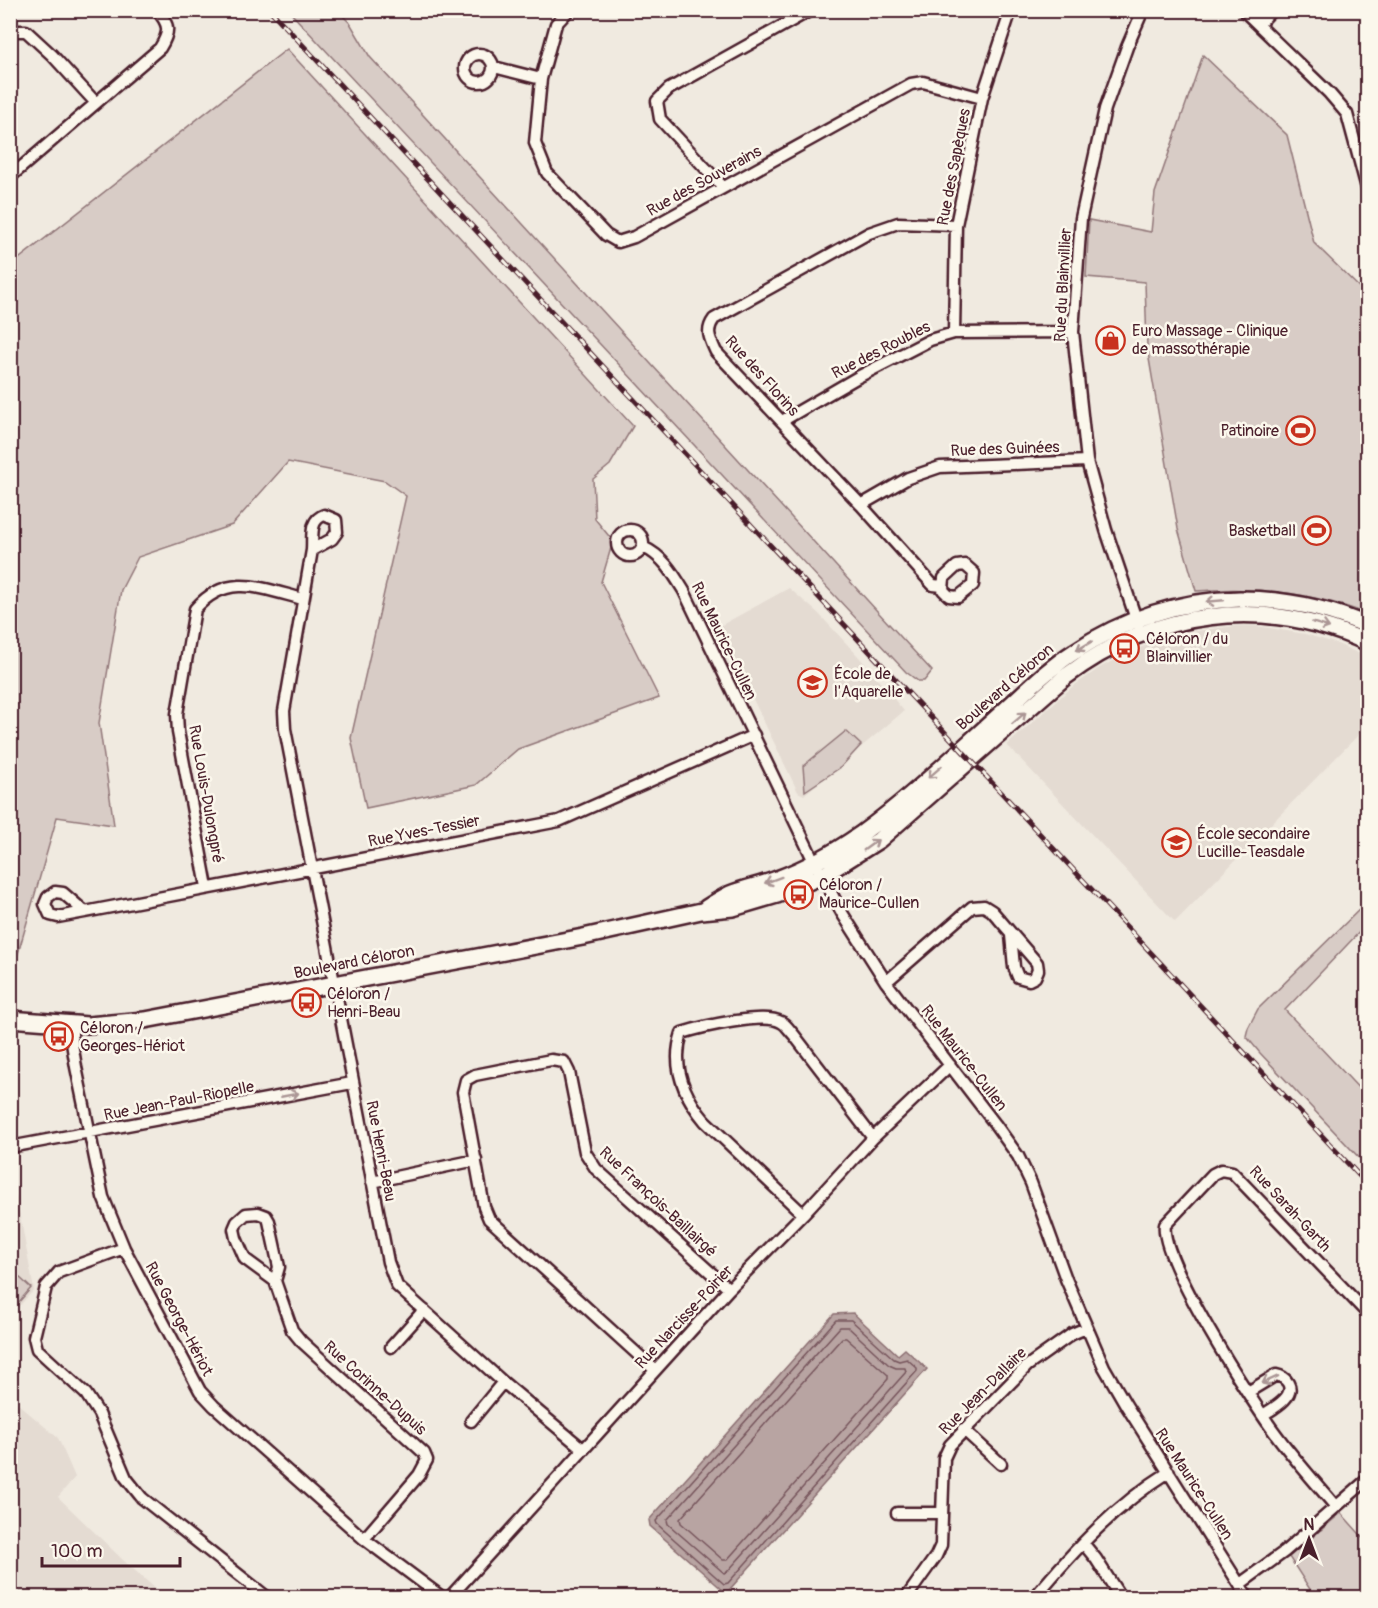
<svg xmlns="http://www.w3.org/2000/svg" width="1378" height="1608" font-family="Pangolin,sans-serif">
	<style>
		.built { fill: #e4dbd2 }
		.green { fill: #d8ccc6; stroke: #917678; stroke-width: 1.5 }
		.water { fill: #b8a4a2; stroke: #8c6f72; stroke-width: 1.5 }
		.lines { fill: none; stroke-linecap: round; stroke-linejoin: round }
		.shore { stroke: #76545b; stroke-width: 1.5 }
		.street-casing { stroke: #4a1f2b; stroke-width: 15 }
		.secondary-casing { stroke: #4a1f2b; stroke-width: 20 }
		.street { stroke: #fbf7ec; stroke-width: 10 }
		.secondary { stroke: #fbf7ec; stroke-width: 15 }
		.rail-casing { stroke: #4a1f2b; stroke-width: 5 }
		.rail { stroke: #fbf7ec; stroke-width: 3; stroke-dasharray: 9; stroke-linecap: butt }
		.oneway { stroke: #ab9695 }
		.labels { text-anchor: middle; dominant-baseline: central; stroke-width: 5; stroke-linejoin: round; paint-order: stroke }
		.street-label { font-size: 16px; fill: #4a1f2b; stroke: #fbf7ec }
		.poi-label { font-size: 16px; fill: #4a1f2b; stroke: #fbf7ec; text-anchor: start }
	</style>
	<rect width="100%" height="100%" fill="#f0eae0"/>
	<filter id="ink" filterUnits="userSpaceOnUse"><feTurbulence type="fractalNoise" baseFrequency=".0167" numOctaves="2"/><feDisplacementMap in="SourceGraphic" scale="12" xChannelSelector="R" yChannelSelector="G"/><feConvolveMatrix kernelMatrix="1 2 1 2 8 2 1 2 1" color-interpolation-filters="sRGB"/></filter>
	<g filter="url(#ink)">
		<path class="built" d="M789 588 818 613 859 657 904 711 804 795 798 792 718 627Z
			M1235 626H1257L1305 634 1335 643 1367 657V726L1175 922 1007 745 1072 687 1101 667 1136 649 1175 636 1196 631Z
			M10 1162 34 1290 11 1315H10Z
			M10 1397 58 1438 75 1477 58 1497 123 1560 165 1597H11Z"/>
		<path class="green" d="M289 11H338L350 23 370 57 932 671 924 681H918L906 672Z
			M287 49 633 426 610 465 593 479 595 519 613 541 601 582 659 698 518 749 476 785 366 808 351 738 406 496 385 481 288 462 232 525 138 557 121 590 99 723 114 825 57 817 11 978V265Z
			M1203 55 1287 135 1314 243 1367 295V614C1312 592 1255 586 1196 591L1178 529 1147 347 1145 282 1086 277 1089 220 1151 232 1155 193Z
			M846 731 861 745 841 767 805 791 803 766Z
			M1367 902V924L1285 1010 1367 1097V1166L1260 1053 1246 1036 1248 1028 1258 1009Z
			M18 1276 31 1288 11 1311V1283Z
			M1341 1513 1367 1542V1597H1315L1289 1557Z"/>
		<path class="water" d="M853 1313 898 1355 905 1349 927 1369 729 1590 724 1591 650 1526 649 1520 834 1314Z"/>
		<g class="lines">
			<path class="shore" d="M836 1320H851L894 1359 899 1361 907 1359 917 1368V1371L728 1583 724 1584 657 1524 656 1521Z
				M840 1327H848L889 1365 896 1368H905L906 1372 727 1572 724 1573 668 1524 667 1520Z
				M842 1338H846L888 1375V1379L727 1560H723L681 1523 680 1519Z"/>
			<defs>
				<path id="street" d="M569 10 556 24 541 79 535 143 547 173 606 235 618 242 634 237 911 84 923 82 982 98
					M1243 10 1329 93 1347 114 1368 192
					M1259 24 1272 10
					M10 35 14 31H26L52 55 96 103
					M465 68a14 14 0 1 1 28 0a14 14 0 1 1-28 0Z
					M494 67 541 79
					M10 177 160 48C170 32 170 25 157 10
					M723 187 660 119 657 101 669 89 811 10
					M954 333 956 225 982 98 1011 10
					M782 421 858 377 930 340 954 333 1073 332
					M861 505 908 478 940 467 1087 461
					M324 515 336 520 337 532 332 539 312 550C313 537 309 520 324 515Z
					M617 543a13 13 0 1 1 26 0a13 13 0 1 1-26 0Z
					M643 547C663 556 673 573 684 591L811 855 842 913 886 982 995 1124 1018 1156 1031 1183 1066 1279 1104 1367 1126 1405 1248 1598
					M312 550 284 711 285 729 388 1262 397 1286 503 1382 583 1449
					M965 565 974 573 973 585 958 597 949 596 943 590 944 578 957 566Z
					M942 586 933 585 861 505 716 352C710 339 705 331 714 319L869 233 898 223 956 225
					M1138 625 1106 530 1087 461 1073 332 1081 218 1105 109 1127 47 1143 10
					M207 887 178 732 177 714 195 609C227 572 261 588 303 599
					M55 892 63 893 85 912 58 917 50 915 45 904 48 897Z
					M85 912 559 821 754 735
					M886 982 972 907 984 906 992 911 1037 963 1038 970 1035 977 1029 980 1018 977 1014 967 1011 935
					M72 1024V1043L76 1067 103 1197 124 1248 200 1391 214 1406 364 1539 443 1598
					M10 1147 352 1083
					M372 1182 476 1160
					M803 1214 705 1121C684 1096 671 1066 682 1033 701 1027 764 1012 781 1022 786 1024 790 1031 794 1035L873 1138
					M124 1248 59 1272 46 1287 34 1337 37 1349 86 1394 99 1414 126 1478 142 1498 268 1598
					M275 1281 279 1267 269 1221 266 1216 258 1213 246 1214 237 1222 234 1229 236 1238 245 1259 275 1281 292 1330 301 1341 424 1453 427 1460 419 1475 364 1539
					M391 1347 424 1310
					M655 1370 489 1219 484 1207 463 1092 466 1080 475 1075 551 1060 564 1062 569 1072 585 1152 596 1169 729 1289
					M1248 1392 1276 1375C1282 1376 1285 1378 1288 1383 1296 1397 1272 1409 1263 1415
					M471 1421 503 1382
					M963 1429 1001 1464
					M1336 1507C1316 1483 1294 1459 1275 1433 1252 1402 1159 1258 1165 1225L1213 1174 1221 1170 1232 1172 1368 1314
					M897 1513H942
					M1083 1543 1096 1559 1121 1598
					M1240 1584 1284 1552 1368 1479
					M449 1598 729 1289 803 1214 873 1138 950 1065
					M906 1598 936 1556 941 1545 944 1458 950 1445 1027 1366 1072 1334 1086 1328
					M1034 1598C1074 1550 1116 1505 1169 1472"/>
				<path id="secondary" d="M706 908C714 903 722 898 730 894 745 888 762 885 777 879 807 868 835 852 861 834 912 797 958 752 1005 710 1027 690 1049 668 1074 652 1123 619 1181 600 1240 599 1284 599 1328 608 1368 626
					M10 1019 88 1025 145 1020 583 937 701 911 733 908 777 895 822 876 879 840 1065 677C1155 609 1265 595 1368 643"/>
			</defs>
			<use href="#street" class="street-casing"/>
			<use href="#secondary" class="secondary-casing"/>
			<use href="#street" class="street"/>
			<use href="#secondary" class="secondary"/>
			<defs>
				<path id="rail" d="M270 10 1368 1185"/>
			</defs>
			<use href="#rail" class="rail-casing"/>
			<use href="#rail" class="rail"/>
		</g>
		<defs><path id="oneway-shaft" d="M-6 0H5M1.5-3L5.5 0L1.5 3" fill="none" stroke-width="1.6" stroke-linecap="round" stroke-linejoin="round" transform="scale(1.5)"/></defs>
		<g class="oneway">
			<use href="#oneway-shaft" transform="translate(1215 601) rotate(175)"/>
			<use href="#oneway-shaft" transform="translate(1321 625) rotate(17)"/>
			<use href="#oneway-shaft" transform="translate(1084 646) rotate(149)"/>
			<use href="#oneway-shaft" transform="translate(1019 718) rotate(-41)"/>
			<use href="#oneway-shaft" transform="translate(935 772) rotate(139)"/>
			<use href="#oneway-shaft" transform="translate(871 845) rotate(-36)"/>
			<use href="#oneway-shaft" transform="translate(773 880) rotate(160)"/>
			<use href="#oneway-shaft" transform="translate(290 1095) rotate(-11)"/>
			<use href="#oneway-shaft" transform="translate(1270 1380) rotate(155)"/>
		</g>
	</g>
	<defs>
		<symbol id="shop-ring" viewBox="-11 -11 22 22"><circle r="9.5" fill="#fbf7ec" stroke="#c8321e" stroke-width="1.5"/><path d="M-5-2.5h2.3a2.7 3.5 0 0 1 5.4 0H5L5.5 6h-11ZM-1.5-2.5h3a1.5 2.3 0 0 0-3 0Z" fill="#c8321e"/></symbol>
		<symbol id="stadium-ring" viewBox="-11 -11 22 22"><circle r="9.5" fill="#fbf7ec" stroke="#c8321e" stroke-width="1.5"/><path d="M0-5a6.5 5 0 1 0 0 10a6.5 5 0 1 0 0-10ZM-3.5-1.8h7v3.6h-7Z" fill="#c8321e"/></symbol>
		<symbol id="bus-ring" viewBox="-11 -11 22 22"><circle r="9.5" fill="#fbf7ec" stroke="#c8321e" stroke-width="1.5"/><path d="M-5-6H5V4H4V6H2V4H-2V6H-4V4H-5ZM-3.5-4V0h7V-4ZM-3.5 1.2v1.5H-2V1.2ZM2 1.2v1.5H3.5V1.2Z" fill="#c8321e"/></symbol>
		<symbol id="school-ring" viewBox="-11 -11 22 22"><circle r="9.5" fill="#fbf7ec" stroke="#c8321e" stroke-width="1.5"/><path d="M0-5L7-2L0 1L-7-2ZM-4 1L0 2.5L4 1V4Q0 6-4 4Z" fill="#c8321e"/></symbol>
	</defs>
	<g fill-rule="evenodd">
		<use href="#shop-ring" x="1094" y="324" width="33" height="33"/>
		<use href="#stadium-ring" x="1284" y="414" width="33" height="33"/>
		<use href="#stadium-ring" x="1300" y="514" width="33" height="33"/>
		<use href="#bus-ring" x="1108" y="632" width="33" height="33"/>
		<use href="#school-ring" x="796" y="666" width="33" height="33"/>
		<use href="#school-ring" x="1160" y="826" width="33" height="33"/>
		<use href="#bus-ring" x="782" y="878" width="33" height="33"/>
		<use href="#bus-ring" x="290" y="986" width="33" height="33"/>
		<use href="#bus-ring" x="42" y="1020" width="33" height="33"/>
	</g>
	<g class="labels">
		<g class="street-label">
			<text transform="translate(954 167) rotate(-79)">Rue des Sapèques</text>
			<text transform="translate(704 181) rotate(-29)">Rue des Souverains</text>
			<text transform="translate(1063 285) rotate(-87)">Rue du Blainvillier</text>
			<text transform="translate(881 350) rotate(-27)">Rue des Roubles</text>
			<text transform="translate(762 376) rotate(48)">Rue des Florins</text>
			<text transform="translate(1005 449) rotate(-2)">Rue des Guinées</text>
			<text transform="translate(724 641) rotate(64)">Rue Maurice-Cullen</text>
			<text transform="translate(1005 687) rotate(-41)">Boulevard Céloron</text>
			<text transform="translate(206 794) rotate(80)">Rue Louis-Dulongpré</text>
			<text transform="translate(424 831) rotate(-11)">Rue Yves-Tessier</text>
			<text transform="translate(354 962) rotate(-11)">Boulevard Céloron</text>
			<text transform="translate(964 1058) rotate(52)">Rue Maurice-Cullen</text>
			<text transform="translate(179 1101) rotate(-11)">Rue Jean-Paul-Riopelle</text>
			<text transform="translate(381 1151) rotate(79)">Rue Henri-Beau</text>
			<text transform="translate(658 1202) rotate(43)">Rue François-Baillairgé</text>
			<text transform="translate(1290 1209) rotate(47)">Rue Sarah-Garth</text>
			<text transform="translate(684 1317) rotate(-47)">Rue Narcisse-Poirier</text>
			<text transform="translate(179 1319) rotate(62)">Rue George-Hériot</text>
			<text transform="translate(375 1388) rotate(42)">Rue Corinne-Dupuis</text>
			<text transform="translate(983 1391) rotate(-45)">Rue Jean-Dallaire</text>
			<text transform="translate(1194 1484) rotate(57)">Rue Maurice-Cullen</text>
		</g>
		<g class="poi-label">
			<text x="1132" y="331">Euro Massage - Clinique<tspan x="1132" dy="18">de massothérapie</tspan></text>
			<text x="1279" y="431" text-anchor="end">Patinoire</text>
			<text x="1296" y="531" text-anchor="end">Basketball</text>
			<text x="1146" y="639">Céloron / du<tspan x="1146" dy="18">Blainvillier</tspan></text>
			<text x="834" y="674">École de<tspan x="834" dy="18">l'Aquarelle</tspan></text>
			<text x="1197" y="834">École secondaire<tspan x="1197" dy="18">Lucille-Teasdale</tspan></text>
			<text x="819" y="885">Céloron /<tspan x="819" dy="18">Maurice-Cullen</tspan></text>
			<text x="327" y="994">Céloron /<tspan x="327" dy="18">Henri-Beau</tspan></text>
			<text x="80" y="1028">Céloron /<tspan x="80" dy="18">Georges-Hériot</tspan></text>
		</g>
	</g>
	<rect width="1378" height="1608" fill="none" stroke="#fbf7ec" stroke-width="36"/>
	<rect x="18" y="18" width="1342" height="1572" fill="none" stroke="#4a1f2b" stroke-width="2" filter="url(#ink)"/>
	<g transform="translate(1309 1539)" stroke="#fbf7ec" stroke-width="4.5" paint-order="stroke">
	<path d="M0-4.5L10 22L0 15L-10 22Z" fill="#4a1f2b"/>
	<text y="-9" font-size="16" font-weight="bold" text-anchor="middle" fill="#4a1f2b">N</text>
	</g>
	<path d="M42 1557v9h138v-9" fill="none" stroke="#4a1f2b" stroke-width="3"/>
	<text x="51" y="1557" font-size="18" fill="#4a1f2b" stroke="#fbf7ec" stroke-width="4.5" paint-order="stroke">100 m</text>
</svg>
